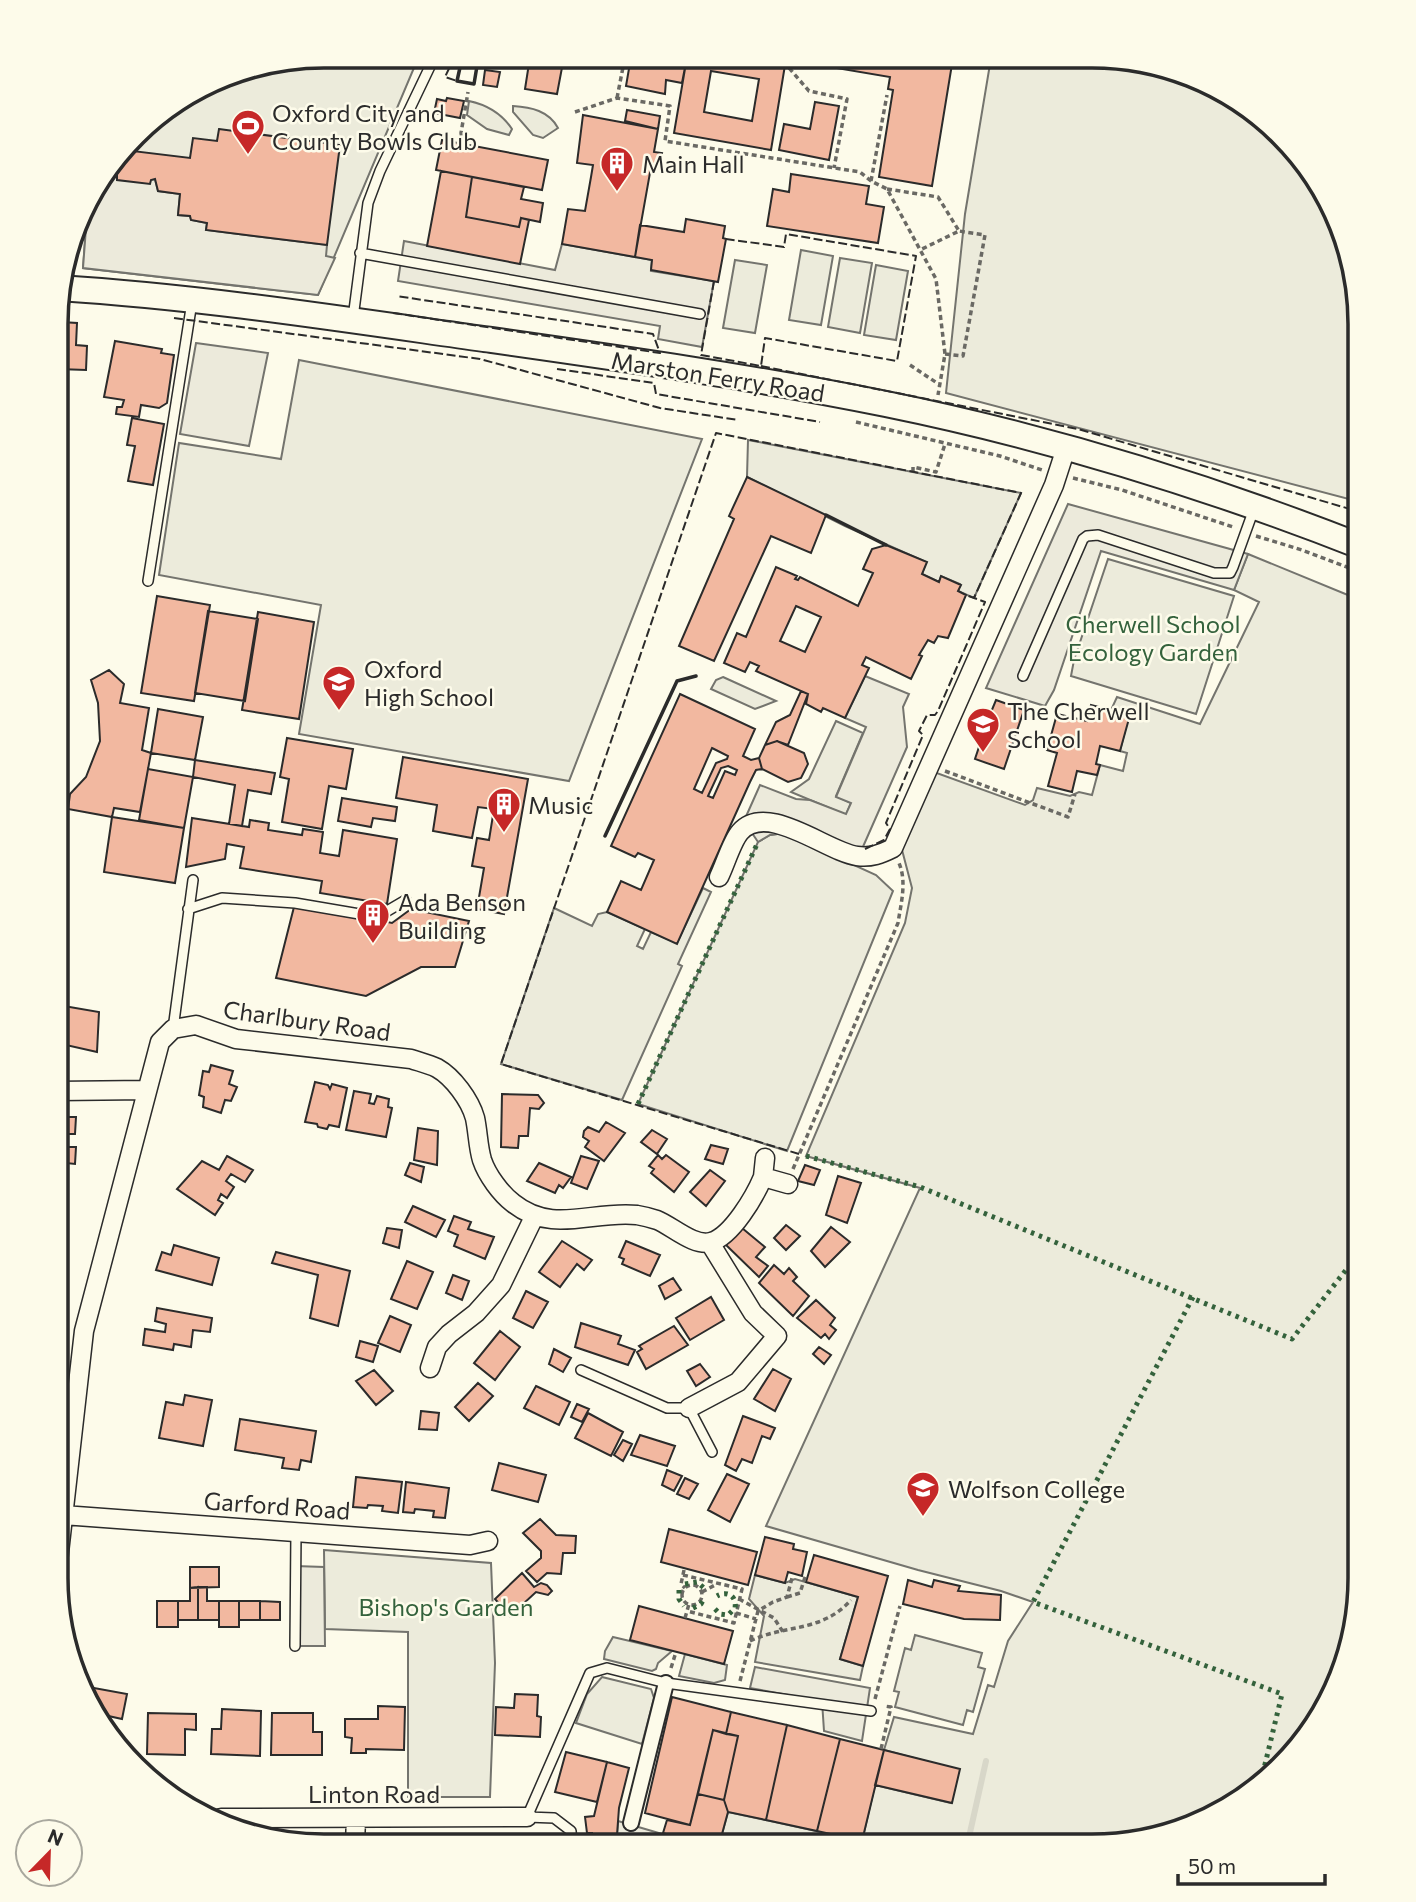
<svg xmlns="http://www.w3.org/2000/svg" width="1416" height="1902" font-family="Commissioner,sans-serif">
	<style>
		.green { fill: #ecebdb; stroke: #74746e; stroke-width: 2 }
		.parking { fill: #eceadb; stroke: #74746e; stroke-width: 2 }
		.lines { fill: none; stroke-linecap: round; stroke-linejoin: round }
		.stream { stroke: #d8d7c9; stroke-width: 6 }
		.building { fill: #f2b8a0; stroke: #2b2b2b; stroke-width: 2; fill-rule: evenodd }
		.service-casing { stroke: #2b2b2b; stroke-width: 12 }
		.pedestrian-casing { stroke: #2b2b2b; stroke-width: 18 }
		.minor-casing { stroke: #2b2b2b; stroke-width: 21 }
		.secondary-casing { stroke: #2b2b2b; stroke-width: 28 }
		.path { stroke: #6a6964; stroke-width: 3.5; stroke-dasharray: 5 3.5; stroke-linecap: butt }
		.service { stroke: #fdfbea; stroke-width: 9 }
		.pedestrian { stroke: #fdfbea; stroke-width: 14 }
		.minor { stroke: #fdfbea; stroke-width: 18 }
		.secondary { stroke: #fdfbea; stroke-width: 24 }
		.hedge { stroke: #34623c; stroke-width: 5; stroke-dasharray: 3.5 5; stroke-linecap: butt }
		.fence { stroke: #2b2b2b; stroke-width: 2; stroke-dasharray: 9 3.5; stroke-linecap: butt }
		.wall { stroke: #2b2b2b; stroke-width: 3.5 }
		.labels { text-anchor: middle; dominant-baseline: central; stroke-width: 5; stroke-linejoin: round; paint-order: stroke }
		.poi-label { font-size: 24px; fill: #2b2b2b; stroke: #fdfbea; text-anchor: start }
		.street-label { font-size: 24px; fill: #2b2b2b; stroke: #fdfbea }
		.park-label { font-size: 24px; fill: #34623c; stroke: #fdfbea }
		.rim { fill: none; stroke: #2b2b2b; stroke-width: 3.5 }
	</style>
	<rect width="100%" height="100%" fill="#fdfbea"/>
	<path class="green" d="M324 56H419L318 295 83 268 88 201 92 190 148 122 238 70Z
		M991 58H1127L1241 101 1294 148 1332 205 1360 324V502L946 393 965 214Z
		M469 101C488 105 502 114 512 129L509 135 487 129 467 115Z
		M513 106C531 107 549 111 558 128L543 138 533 135 513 112Z
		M801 250 833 256 821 325 789 320Z
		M840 258 872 263 860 333 828 327Z
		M735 260 767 265 755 333 723 328Z
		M876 265 908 271 896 340 864 335Z
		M299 360 702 439 569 781 299 734 321 605 159 575 179 443 281 459Z
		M748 440 1021 493 974 598 958 591 960 584 941 576 939 582 922 574 926 562 845 526 747 477Z
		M1248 554 1360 600 1359 1596 1346 1664 1315 1727 1268 1780 1211 1818 1092 1846 870 1845V1843L862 1841 875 1785 951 1803 959 1770 884 1750 894 1717 973 1734 988 1685 994 1687 1008 1641 1033 1602 1001 1591 918 1570 766 1526 920 1188 806 1156 905 923 912 888 901 846 934 772 1025 805 1033 800 1037 788 1070 796 1079 792 1092 795 1100 765 1123 771 1127 753 1120 751 1129 715 1111 710 1117 697 1200 724 1259 602 1234 590Z
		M1108 559 1234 596 1196 714 1071 676 1074 660Z
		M723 677 776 701 755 709 711 689 716 680Z
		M836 721 863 733 836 796 851 803 846 815 791 792 809 779Z
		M784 833 876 875 893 891 787 1151 638 1104 758 842 770 835Z
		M703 888 711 892 678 964 682 966 622 1100 501 1064 554 908 592 926 598 914 607 912 645 929 637 946 643 949 651 932 677 943Z
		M324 1550 491 1563 495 1663 490 1797H408V1632L325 1629Z
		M755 1575 785 1583 795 1579 858 1597 840 1659 863 1666 860 1680 755 1662 764 1616 749 1599Z
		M915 1635 982 1653 978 1667 985 1669 973 1712 967 1710 963 1725 895 1707 899 1692 894 1691 905 1648 911 1650Z
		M613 1637 672 1651 658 1663 656 1669 652 1671 604 1659 605 1651Z
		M685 1654 727 1665 725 1680 714 1683 679 1676Z
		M602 1677 651 1689 654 1698 642 1744 576 1723 587 1694Z
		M728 1812 839 1836 836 1845H719Z"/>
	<path class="parking" d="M111 167V174L117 175V180L155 179 158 191 180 194 178 215 190 216 191 220 207 223 206 230 327 245 326 256 335 258 318 295 83 268 88 201 92 190Z
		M404 241 555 270 562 244 652 260 651 271 714 281 702 347 658 339 660 326 398 281Z
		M196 343 268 353 249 446 180 434Z
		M1068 504 1248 554 1234 590 1101 551 1054 690 1045 706 986 688Z
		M865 676 909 694 903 707 907 747 862 849 785 833 770 835 758 842 744 821 760 785 796 799 810 800 846 814 851 803 836 797 866 727 845 718Z
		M295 1566 324 1567 325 1646H295Z
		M755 1667 870 1688 862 1741 824 1731 822 1701 750 1688Z
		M618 1821 686 1841V1845H625L627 1843 623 1834 617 1835Z"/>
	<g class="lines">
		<path class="stream" d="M967 1846 986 1761"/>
	</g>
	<path class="building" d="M530 57H564L557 94 525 89Z
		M631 57H687L682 83 666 80 665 94 626 86Z
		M687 57H774L786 59 771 150 674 133ZM711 71 759 79 752 121 704 112Z
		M796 57 953 58 932 186 879 177 893 90 888 89 890 77 795 61Z
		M485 70 500 72 497 87 483 85Z
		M447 98 464 101 460 118 434 113 437 99 446 101Z
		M815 102 839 106 829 160 779 150 784 124 810 129Z
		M627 110 660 116 658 129 625 121Z
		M583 115 658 129 654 152 662 153 659 168 651 167 635 257 562 244 568 209 585 211 591 177 593 165 577 163Z
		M219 129 340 145 327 245 206 230 207 223 191 220 190 216 178 215 180 194 158 191 155 179 151 180 150 184 117 180V175L111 174V167L140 131 139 140H134L132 151 190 158 193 138 217 141Z
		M442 140 548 160 542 190 436 170Z
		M441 171 472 177 466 217 519 227 521 218 529 220 520 264 427 246Z
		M791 174 869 186 866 204 884 207 878 243 767 226 773 189 789 192Z
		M472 177 524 187 521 199 543 203 540 222 521 218 519 227 466 217Z
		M686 219 725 226 723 238 726 239 718 282 651 270 652 260 635 257 640 225 684 232Z
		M61 322 77 323 76 345 87 346 86 370 58 369Z
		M115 341 162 349 161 353 174 355 167 403 159 408 141 405 139 417 116 414 117 407H122L124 400 104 397Z
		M132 418 164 424 153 485 128 481 135 446 127 445Z
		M747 477 826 515 811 553 771 536 714 661 679 646 734 519 729 516Z
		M886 545 927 562 922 574 939 582 941 576 961 585 958 591 966 595 948 638 938 636 934 643 928 640 919 655 922 656 911 679 866 657 862 665 869 668 845 718 823 708 821 712 806 704 808 694 756 671 759 666 750 662 745 672 724 663 737 633 746 637 776 567 797 576 795 579 798 580 800 577 858 606 873 573 863 569 872 549ZM796 606 821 617 805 652 780 641Z
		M157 596 210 605 194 701 141 693Z
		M208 611 258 619 245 701 195 693Z
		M258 612 314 622 299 719 242 710Z
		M109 670 124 684 120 703 149 708 142 750 151 753 140 812 114 808 112 817 68 809 70 794 86 777 100 741 98 703 91 680Z
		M801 691 808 694 788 745 777 741 765 745 776 722 790 715Z
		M680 694 755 729 743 756 751 760 759 758 762 769 756 770 750 782 677 944 607 912 621 881 641 890 654 860 638 853 635 857 611 846ZM712 748 728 756 727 759 716 763 702 793 694 789ZM728 766 737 770 735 775 725 771 713 798 708 796 721 768Z
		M996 700 1024 710 1004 769 975 759 986 726 980 724 985 715 989 717Z
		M1091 705 1130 715 1120 751 1100 746 1096 764 1100 765 1097 775 1077 771 1072 792 1048 786 1057 753 1047 750 1057 714 1087 721Z
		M158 709 203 717 195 760 151 753Z
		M287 738 353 749 346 789 329 786 322 829 282 822 289 779 280 777Z
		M777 741 804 753 808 764 801 778 788 782 762 769 759 758 765 745Z
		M403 757 528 779 504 914 477 909 484 868 472 866 477 838 489 840 494 809 478 807 472 838 433 831 437 805 396 798Z
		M195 760 275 773 271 794 248 790 242 826 229 824 235 785 193 777Z
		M148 769 193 777 184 828 139 820Z
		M342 798 397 807 395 821 373 818 371 827 338 821Z
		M112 817 184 828 175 883 104 872Z
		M192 818 249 827 250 820 269 823 268 830 302 835 303 829 323 832 320 853 339 856 343 830 397 839 387 904 320 893 322 881 240 868 244 847 227 844 225 859 186 867Z
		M295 903 392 923 411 909 469 921 455 967H421L366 996 276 978Z
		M58 1005 99 1012 97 1052 57 1043Z
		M211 1065 233 1071 229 1084 237 1087 231 1101 225 1100 221 1113 203 1107 204 1097 199 1095 203 1071 209 1072Z
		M315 1082 328 1085 330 1089 332 1084 347 1088 339 1127 329 1125 327 1129 318 1127 317 1124 305 1122Z
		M354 1091 371 1094 369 1103 374 1104 377 1096 389 1099 388 1107 392 1108 386 1137 346 1130Z
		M502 1094 538 1095 544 1103 539 1109 530 1108 528 1136H519L518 1148 501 1147Z
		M57 1117H76L75 1134H65L64 1147H76L75 1164 57 1162Z
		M606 1122 625 1133 604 1161 585 1147 589 1141 583 1137 584 1131 588 1127 599 1132Z
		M418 1128 438 1131 437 1165 414 1160Z
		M652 1130 667 1139 657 1154 641 1142Z
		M711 1145 728 1149 723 1164 705 1159Z
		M658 1155 662 1159 666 1155 689 1172 674 1192 651 1173 654 1169 649 1166Z
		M227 1156 253 1170 245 1182 231 1174 226 1181 234 1187 227 1198 221 1194 218 1200 223 1203 215 1215 177 1189 202 1161 219 1170Z
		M581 1156 599 1161 587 1189 571 1183Z
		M410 1163 424 1167 421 1182 405 1175Z
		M539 1163 571 1177 563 1188 559 1185 555 1193 527 1181Z
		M805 1165 820 1170 814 1185 798 1181Z
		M710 1170 725 1181 706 1206 690 1192Z
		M838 1176 861 1183 847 1223 826 1215Z
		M413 1206 445 1220 436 1237 405 1222Z
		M454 1216 471 1222 468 1229 494 1237 485 1259 454 1246 458 1235 448 1231Z
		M786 1225 800 1236 786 1250 774 1238Z
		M831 1227 850 1242 825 1267 811 1251Z
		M387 1228 402 1230 399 1248 383 1243Z
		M742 1228 765 1247 756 1257 768 1266 759 1277 725 1244Z
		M562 1241 592 1260 584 1270 577 1264 560 1287 539 1272Z
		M626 1241 660 1255 650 1276 622 1264 624 1259 619 1257Z
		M174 1245 219 1258 212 1285 156 1270 162 1252 171 1255Z
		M276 1252 350 1271 338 1326 310 1318 318 1275 272 1263Z
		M407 1261 433 1272 417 1309 391 1299Z
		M774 1265 784 1274 789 1268 797 1277 793 1281 809 1296 793 1316 759 1283Z
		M453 1275 469 1281 462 1300 446 1293Z
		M673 1278 681 1290 665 1299 659 1286Z
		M526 1291 548 1302 533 1328 513 1318Z
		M711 1297 724 1320 690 1340 676 1318Z
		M816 1300 835 1318 830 1325 836 1330 829 1339 825 1334 821 1338 797 1318Z
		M157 1308 212 1318 210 1332 193 1330 191 1347 174 1344 173 1350 143 1345 145 1329 165 1332 166 1324 155 1321Z
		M390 1316 411 1325 400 1352 378 1343Z
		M581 1323 621 1336 618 1344 635 1350 628 1365 575 1347Z
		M674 1326 688 1345 646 1369 637 1352 642 1349 639 1346Z
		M500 1331 520 1347 495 1380 474 1363Z
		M360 1341 378 1346 373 1362 356 1357Z
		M819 1347 831 1355 824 1364 813 1354Z
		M554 1349 571 1358 563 1372 549 1364Z
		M700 1364 710 1377 696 1386 687 1371Z
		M773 1369 791 1379 775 1411 754 1399Z
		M374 1370 393 1391 376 1405 356 1381Z
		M478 1383 493 1396 469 1421 455 1407Z
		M536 1386 570 1402 559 1425 524 1408Z
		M185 1395 212 1400 203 1446 159 1438 166 1402 183 1405Z
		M577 1404 589 1409 582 1422 571 1417Z
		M421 1411 439 1413 437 1430 419 1429Z
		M588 1413 623 1432 611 1456 575 1438Z
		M743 1416 775 1428 770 1439 762 1436 752 1463 742 1459 736 1471 725 1465Z
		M240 1419 316 1431 311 1462 301 1460 299 1470 282 1468 284 1458 235 1450Z
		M640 1435 675 1446 667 1466 631 1455Z
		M623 1440 632 1444 623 1461 614 1455Z
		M499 1463 546 1475 538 1502 492 1490Z
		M667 1470 682 1476 674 1491 662 1485Z
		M727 1474 749 1484 730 1522 708 1510Z
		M356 1477 402 1482 398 1513 382 1511 383 1506 368 1505 367 1508 353 1507Z
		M685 1478 698 1484 689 1499 677 1494Z
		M406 1482 449 1488 445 1518 433 1517 434 1511 415 1509 414 1513 403 1512Z
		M540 1519 556 1535 576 1536 575 1553H563L561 1574 547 1573 537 1582 526 1571 541 1558V1551L523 1533Z
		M669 1529 757 1552 748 1585 661 1562Z
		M765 1537 794 1544 793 1549 807 1552 802 1576 788 1572 785 1583 755 1575Z
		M814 1555 888 1576 863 1666 840 1659 858 1597 806 1582Z
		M190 1567H219V1587L190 1588Z
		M522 1573 534 1587 541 1583 547 1585 552 1591 548 1595 536 1592 510 1616 495 1599Z
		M908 1580 932 1587 934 1580 960 1586 958 1591 1001 1595 1000 1620 964 1619 903 1604Z
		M198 1587H207V1601H219V1620H198Z
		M198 1587V1620H178V1601H190V1588Z
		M157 1601H178V1627H157Z
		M219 1601H239V1627H219Z
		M239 1601H260V1620H239Z
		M260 1601 280 1602V1620H260Z
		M639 1606 733 1631 724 1664 630 1640Z
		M83 1686 127 1694 122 1719 95 1713 84 1697Z
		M515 1694 538 1695 537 1716 541 1717 540 1737 495 1735 496 1707 514 1708Z
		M672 1697 731 1712 726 1734 713 1730 690 1825 645 1813Z
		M378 1706 405 1707 404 1750 366 1749V1753H351L352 1738 345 1737V1719H378Z
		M222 1709 261 1711 260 1756 211 1754 212 1729H221Z
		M731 1712 787 1725 766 1820 728 1812 724 1800 738 1736 726 1734Z
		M148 1713 196 1714V1730L185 1729V1755L147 1754Z
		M272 1713H313V1732H322V1755H271Z
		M787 1725 840 1739 817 1831 766 1820Z
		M713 1730 738 1736 724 1800 698 1794Z
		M840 1739 884 1750 862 1841 817 1831Z
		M884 1750 960 1769 952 1803 875 1785Z
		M566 1752 607 1762 597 1802 555 1792Z
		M607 1762 629 1768 619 1808 617 1835 623 1834 627 1844 625 1845H592V1833H587L585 1817 594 1816Z
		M698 1794 724 1800 728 1812 719 1845H686V1841L663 1833 667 1820 690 1825Z
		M839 1836 870 1843V1845H836Z"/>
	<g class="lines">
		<defs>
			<path id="service" d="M360 253 700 314
				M353 318 368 203 380 171 435 56
				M148 581 192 302
				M1023 676 1083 539 1087 536 1098 535 1214 573H1230L1233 567 1254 509
				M188 909 222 898 295 903 377 917 406 900
				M173 1029 193 880
				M581 1370 667 1408H689L712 1452
				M295 1646 296 1532
				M572 1845 571 1831 554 1818 527 1817 590 1673 607 1668 666 1683 871 1711"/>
			<path id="pedestrian" d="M631 1823 666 1683"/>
			<path id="minor" d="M719 877C725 865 732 841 740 832 767 801 827 852 857 856 871 858 881 854 893 848L1054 485 1066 448
				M57 1091 147 1090
				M763 1177 765 1158
				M430 1368 437 1347 449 1334 476 1313 501 1285 534 1217
				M689 1408 738 1382 777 1336 753 1313 710 1243
				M63 1515 470 1545 488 1541
				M56 1579 84 1331 160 1042 173 1029 196 1025 236 1039 411 1059C420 1062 429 1064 437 1068 453 1077 470 1100 475 1118 478 1132 478 1147 482 1160 487 1175 501 1194 513 1203 553 1235 592 1210 637 1215 643 1216 651 1218 657 1220 672 1226 694 1247 711 1242 732 1236 755 1196 763 1177L788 1184
				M221 1818 527 1817
				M355 1844 356 1818"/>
			<path id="secondary" d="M59 288C201 297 342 319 484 339 618 358 753 377 886 404 1048 437 1207 486 1360 546"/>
		</defs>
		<use href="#service" class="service-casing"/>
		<use href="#pedestrian" class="pedestrian-casing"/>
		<use href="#minor" class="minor-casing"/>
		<use href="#secondary" class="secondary-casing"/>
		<path class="path" d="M791 60 789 68 809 91 847 99 834 168
			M617 98 625 57
			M575 112 617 98 670 106 665 141 860 172 871 181 887 189 936 279 945 354 938 395
			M463 144 461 133 468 92
			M871 181 887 95
			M887 189 938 197 959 231 920 250
			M945 354 963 356 985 235 959 231
			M910 365 940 385
			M856 422 1000 456 1042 470
			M913 472V467L936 472 945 444
			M1073 478 1122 490 1233 527
			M1256 536 1302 550 1360 572
			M945 771 1068 817 1075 794
			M793 1169 898 923C901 903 907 882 899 863
			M684 1570 681 1584 685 1588
			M683 1575 742 1589 734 1623 687 1611
			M682 1595a10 10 0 1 1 20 0a10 10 0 1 1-20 0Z
			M702 1592 715 1585
			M787 1597 800 1593 806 1574
			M739 1599 774 1618 783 1632
			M736 1613 756 1619
			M685 1618 689 1604
			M750 1641C786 1624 821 1633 851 1600
			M671 1668 676 1652
			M740 1681 758 1611 773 1602 787 1597 792 1578
			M875 1699 900 1606
			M881 1749 891 1707 884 1706"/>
		<use href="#service" class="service"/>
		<use href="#pedestrian" class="pedestrian"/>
		<use href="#minor" class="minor"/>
		<use href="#secondary" class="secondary"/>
		<path class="hedge" d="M638 1104 758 842
			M806 1156 920 1187 1292 1339 1360 1252
			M1193 1297 1033 1602 1282 1694 1260 1785
			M685 1584 697 1582 704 1588
			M679 1590V1599L684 1606
			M693 1608 701 1604 705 1597
			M715 1609 720 1614 728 1615 735 1608C737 1596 727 1590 717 1596"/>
		<path class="fence" d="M455 56 445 77 457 81
			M714 281 701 355 761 366 765 338 897 361 916 256 786 234 784 247 726 239
			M393 313 660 353 653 334 396 296
			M174 318 480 359 660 408 738 420
			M761 366 1078 429 1360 512
			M557 369 654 383 656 394 820 422
			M865 849 884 840 890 829 886 823 923 735 919 731 927 715H935L938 711 985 602 966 595
			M799 1154 501 1064 716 433 1021 493 974 598"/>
		<path class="wall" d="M461 63 477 66 474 84 457 81Z
			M826 515 886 545
			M605 836 677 681 696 676"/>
	</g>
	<defs>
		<symbol id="stadium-pin" viewBox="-11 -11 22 30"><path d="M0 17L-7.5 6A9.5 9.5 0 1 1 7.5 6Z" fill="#c62828" stroke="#fdfbea"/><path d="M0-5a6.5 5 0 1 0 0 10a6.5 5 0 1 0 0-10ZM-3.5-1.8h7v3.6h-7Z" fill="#fff"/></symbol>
		<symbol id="building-pin" viewBox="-11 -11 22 30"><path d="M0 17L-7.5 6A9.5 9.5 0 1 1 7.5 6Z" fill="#c62828" stroke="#fdfbea"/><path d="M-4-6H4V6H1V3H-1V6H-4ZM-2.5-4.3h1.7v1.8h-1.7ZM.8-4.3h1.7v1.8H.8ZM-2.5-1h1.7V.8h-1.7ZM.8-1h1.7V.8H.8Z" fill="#fff"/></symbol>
		<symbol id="school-pin" viewBox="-11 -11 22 30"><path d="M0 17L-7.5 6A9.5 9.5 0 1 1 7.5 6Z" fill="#c62828" stroke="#fdfbea"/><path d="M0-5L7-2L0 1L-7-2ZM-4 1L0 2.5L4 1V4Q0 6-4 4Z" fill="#fff"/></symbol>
		<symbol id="university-pin" viewBox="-11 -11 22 30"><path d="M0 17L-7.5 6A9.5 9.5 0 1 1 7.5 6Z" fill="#c62828" stroke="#fdfbea"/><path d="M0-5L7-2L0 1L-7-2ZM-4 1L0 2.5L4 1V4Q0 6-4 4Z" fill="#fff"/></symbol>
	</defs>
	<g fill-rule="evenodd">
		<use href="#stadium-pin" x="229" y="107" width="38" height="52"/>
		<use href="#building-pin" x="598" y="144" width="38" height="52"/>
		<use href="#school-pin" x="320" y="663" width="38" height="52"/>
		<use href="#school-pin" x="964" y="705" width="38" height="52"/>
		<use href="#building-pin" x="485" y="785" width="38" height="52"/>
		<use href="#building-pin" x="354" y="896" width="38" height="52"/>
		<use href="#university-pin" x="904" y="1469" width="38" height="52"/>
	</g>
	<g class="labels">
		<g class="poi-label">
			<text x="272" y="112">Oxford City and<tspan x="272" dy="28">County Bowls Club</tspan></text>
			<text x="642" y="163">Main Hall</text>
			<text x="364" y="668">Oxford<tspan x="364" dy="28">High School</tspan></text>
			<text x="1007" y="710">The Cherwell<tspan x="1007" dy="28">School</tspan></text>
			<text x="528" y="804">Music</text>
			<text x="398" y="901">Ada Benson<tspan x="398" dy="28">Building</tspan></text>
			<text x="948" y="1488">Wolfson College</text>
		</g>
		<g class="street-label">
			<text transform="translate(718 376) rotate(9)">Marston Ferry Road</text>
			<text transform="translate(307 1020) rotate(8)">Charlbury Road</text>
			<text transform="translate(277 1505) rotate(4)">Garford Road</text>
			<text x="374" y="1793">Linton Road</text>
		</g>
		<g class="park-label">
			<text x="1153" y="623">Cherwell School<tspan x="1153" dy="28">Ecology Garden</tspan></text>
			<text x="446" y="1606">Bishop's Garden</text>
		</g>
	</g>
	<path d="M0 0H1416V1902H0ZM324 68H1092A256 256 0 0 1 1348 324V1578A256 256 0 0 1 1092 1834H324A256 256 0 0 1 68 1578V324A256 256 0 0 1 324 68Z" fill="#fdfbea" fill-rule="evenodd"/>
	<path class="rim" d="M324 68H1092A256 256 0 0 1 1348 324V1578A256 256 0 0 1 1092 1834H324A256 256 0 0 1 68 1578V324A256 256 0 0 1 324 68Z"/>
	<g transform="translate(49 1853) rotate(23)"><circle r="33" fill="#fdfbea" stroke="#a9a89e" stroke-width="2"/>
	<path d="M0-5L12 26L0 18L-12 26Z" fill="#c62828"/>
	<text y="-10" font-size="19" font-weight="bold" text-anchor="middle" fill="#2b2b2b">N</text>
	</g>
	<path d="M1178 1874v10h147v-10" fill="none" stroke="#2b2b2b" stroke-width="3.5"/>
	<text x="1188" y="1874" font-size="21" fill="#2b2b2b" stroke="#fdfbea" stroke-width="5" paint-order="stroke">50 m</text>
</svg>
